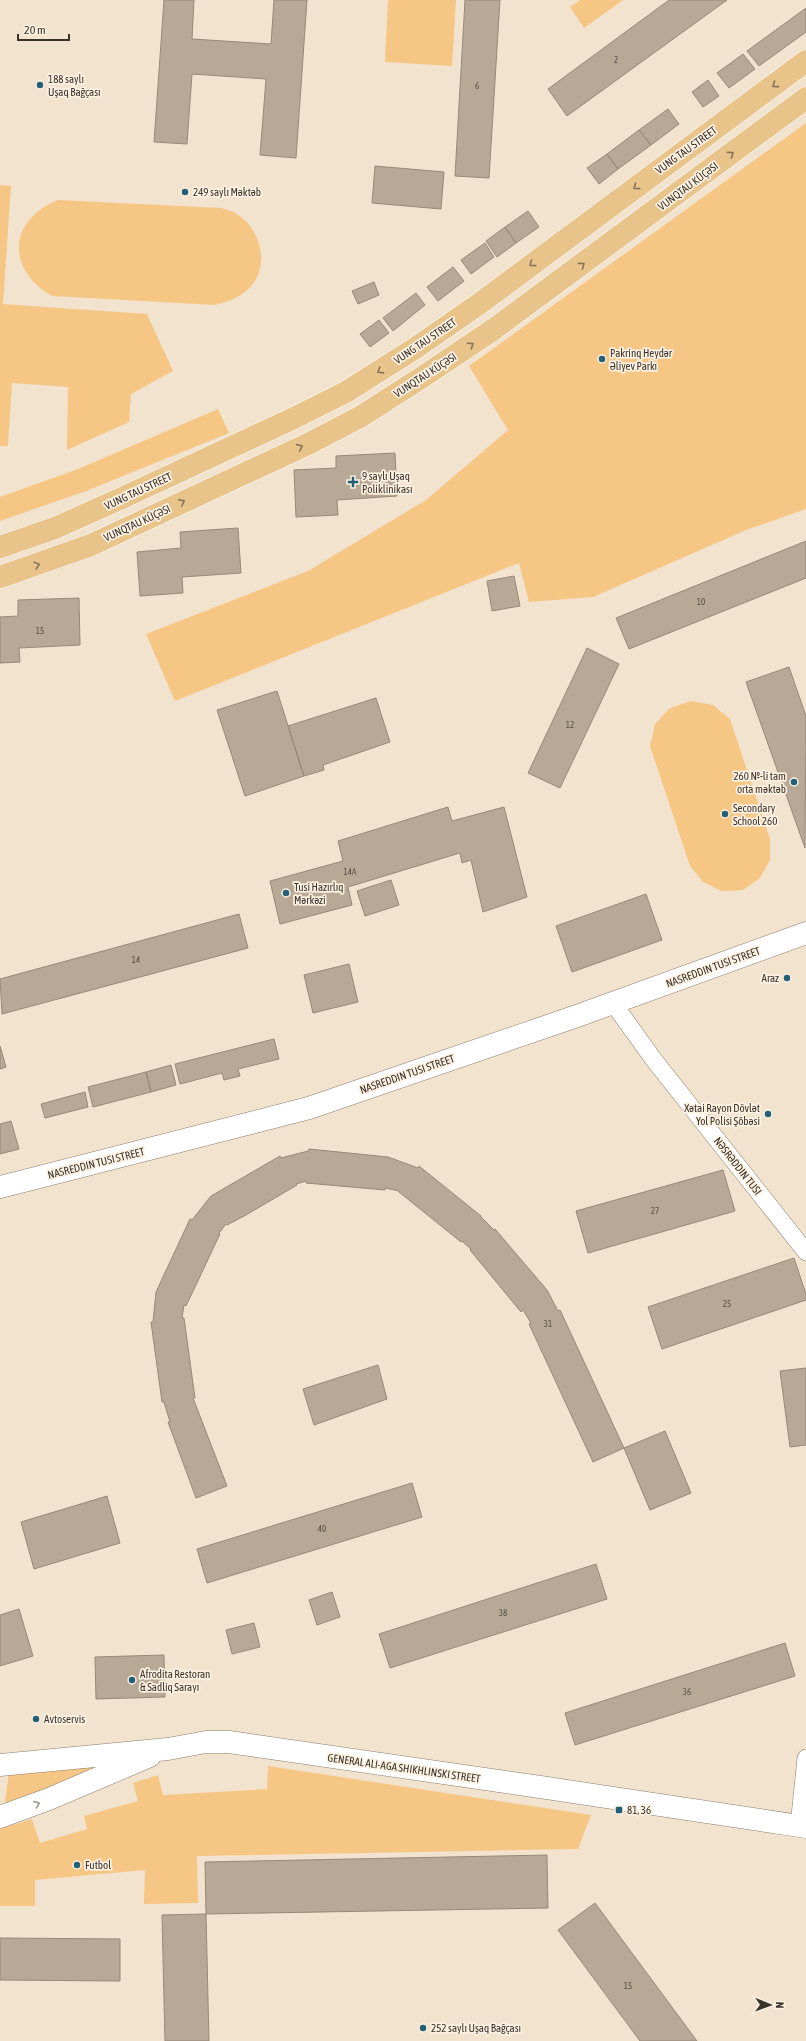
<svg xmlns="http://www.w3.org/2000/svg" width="806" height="2041" font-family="'Asap Condensed',sans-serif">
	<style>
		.green { fill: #f6c685 }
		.building { fill: #b7a996; stroke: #978977 }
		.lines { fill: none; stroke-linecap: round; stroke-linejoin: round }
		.street-casing { stroke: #8b7d6c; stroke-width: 18 }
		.secondary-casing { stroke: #8b7d6c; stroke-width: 23 }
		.primary-casing { stroke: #fff; stroke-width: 23 }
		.street { stroke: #fff; stroke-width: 17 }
		.secondary { stroke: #fff; stroke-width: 22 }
		.primary { stroke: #e8c38a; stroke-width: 22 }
		.oneway { stroke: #887456 }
		.oneway2 { stroke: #9c9996 }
		.poi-dot { fill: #216076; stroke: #fdf1e1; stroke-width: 1.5 }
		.labels { text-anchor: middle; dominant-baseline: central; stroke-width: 3.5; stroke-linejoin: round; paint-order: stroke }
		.number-label { font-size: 9px; fill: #585046 }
		.poi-label { font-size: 11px; fill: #39332c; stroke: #fdf1e1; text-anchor: start }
		.street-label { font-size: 11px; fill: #39332c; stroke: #fdf1e1 }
	</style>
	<rect width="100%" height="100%" fill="#f2e3cf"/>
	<path class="green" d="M388 0H456L452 66 385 62Z
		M580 0H623L584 28 570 7Z
		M806 123V509L746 530 593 597 529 602 519 563 175 701 146 634 308 571 426 500 508 430 469 366Z
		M0 185 11 186 3 304 147 314 173 371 131 394 129 422 67 450 68 387 12 383 8 446H0Z
		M58 200 221 208C227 210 234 211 238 215 263 231 271 271 246 291 236 299 227 302 215 305L52 296C6 270 8 220 58 200Z
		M218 409 229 433 86 491 0 521V497L78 469Z
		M691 701 713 705 730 719 770 839V860L760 878 743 890 722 891 703 882 690 866 650 746 655 724 670 708Z
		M112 1763 4 1808 9 1773Z
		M268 1766 591 1815 578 1849 197 1856 198 1903 144 1904 145 1870 35 1880V1906H0V1829L32 1819 40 1843 87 1829 84 1816 138 1801 133 1783 158 1775 163 1795 267 1789Z"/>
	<path class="building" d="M164 0H194L192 39 271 44 274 0H307L296 158 260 155 266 79 192 74 187 144 154 142Z
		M465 0H500L489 178 455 176Z
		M669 0H727L567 116 548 89Z
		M806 8V32L759 66 747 51Z
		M743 54 755 69 729 88 717 73Z
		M708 80 719 96 703 107 692 92Z
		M668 109 679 124 651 145 639 130Z
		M639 130 651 145 618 169 607 154Z
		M607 154 618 169 599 184 587 168Z
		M375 166 444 172 441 209 372 203Z
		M528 211 539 227 516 243 505 227Z
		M505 227 516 243 497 257 486 241Z
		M485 243 494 257 471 274 461 260Z
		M453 267 464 281 438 301 427 287Z
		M374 282 379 295 358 304 352 291Z
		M416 293 425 305 393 331 383 318Z
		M379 320 389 333 370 347 360 334Z
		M395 453 397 496 337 500 338 515 296 517 294 470 336 468V456Z
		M238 528 241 573 182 577 183 593 140 596 137 552 181 548 180 532Z
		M806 541V578L629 649 616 618Z
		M514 576 520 606 492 611 487 581Z
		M79 598 80 645 19 648 20 662 0 663V617L18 616V600Z
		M587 648 619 664 560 788 528 773Z
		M789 667 806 716 805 848 746 682Z
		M277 691 304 776 245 796 217 710Z
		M376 698 390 742 323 765 324 770 304 776 288 726Z
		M448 807 452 821 504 807 527 897 483 912 471 860 462 863 460 853 348 887 352 905 280 924 270 881 343 861 338 841Z
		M391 880 399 905 365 916 357 891Z
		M646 894 662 940 572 972 556 926Z
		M239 914 248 948 2 1014 0 979Z
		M349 964 358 1002 313 1013 304 975Z
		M274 1039 279 1059 238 1069 240 1076 224 1080 222 1073 180 1084 175 1064Z
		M0 1046 6 1067 0 1069Z
		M171 1065 176 1085 151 1092 146 1072Z
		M146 1072 151 1092 93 1107 88 1087Z
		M85 1092 88 1107 45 1118 41 1104Z
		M11 1121 19 1149 0 1154V1124Z
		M309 1149 388 1157 418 1168 419 1166 481 1216V1217L494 1230 495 1229 547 1290 558 1311 560 1310 624 1448 593 1462 529 1324 531 1323 523 1310 521 1312 470 1250 471 1249 462 1241 461 1242 399 1192V1191L385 1188V1190L306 1183V1181L296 1184 297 1185 246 1215 227 1225 226 1224 219 1233 220 1234 186 1306 184 1305 182 1318H184L195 1398H193L227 1486 196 1498 168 1422H170L164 1402H162L151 1322H153L156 1292 190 1219 192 1220 211 1196 280 1156 281 1158 308 1151Z
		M723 1170 735 1211 588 1253 576 1211Z
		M794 1258 806 1294V1300L662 1349 648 1307Z
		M378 1365 387 1399 314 1425 303 1389Z
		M806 1368V1445L790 1447 780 1371Z
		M665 1431 691 1493 650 1510 624 1448Z
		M412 1483 422 1517 207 1583 197 1549Z
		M107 1496 120 1543 34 1569 21 1522Z
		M596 1564 607 1599 390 1668 379 1634Z
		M332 1592 340 1617 317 1625 309 1600Z
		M19 1609 33 1656 0 1666V1615Z
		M254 1623 260 1647 232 1654 226 1630Z
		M785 1643 795 1676 575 1745 565 1713Z
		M164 1655 165 1697 96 1699 95 1657Z
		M547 1855 548 1908 206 1914 205 1862Z
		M595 1903 697 2041H640L558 1930Z
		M206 1914 209 2041H165L162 1915Z
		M0 1938 120 1939V1981L0 1980Z"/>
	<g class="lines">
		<defs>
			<path id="street" d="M613 1003 654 1060 806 1252
				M799 1826 806 1758"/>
			<path id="secondary" d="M0 1187 309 1108 577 1016 806 933
				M0 1765 168 1749 206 1742H229L547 1788 806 1827
				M0 1817 49 1799 150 1756"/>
			<path id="primary" d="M0 547 55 528 122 498 294 418 346 392 414 349 479 304 806 61
				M0 577 91 545 308 444 360 417 424 376 494 329 806 98"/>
		</defs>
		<use href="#street" class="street-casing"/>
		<use href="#secondary" class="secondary-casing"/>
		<use href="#primary" class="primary-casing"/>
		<use href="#street" class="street"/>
		<use href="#secondary" class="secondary"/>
		<use href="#primary" class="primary"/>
	</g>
	<defs><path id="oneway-chevron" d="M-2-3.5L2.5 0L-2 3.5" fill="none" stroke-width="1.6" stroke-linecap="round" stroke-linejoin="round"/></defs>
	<g class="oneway">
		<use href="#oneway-chevron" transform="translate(775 85) rotate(144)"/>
		<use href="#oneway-chevron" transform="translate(731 154) rotate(-37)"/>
		<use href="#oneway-chevron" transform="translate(636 187) rotate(143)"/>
		<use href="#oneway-chevron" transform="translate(532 264) rotate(143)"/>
		<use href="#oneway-chevron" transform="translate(582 265) rotate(-36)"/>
		<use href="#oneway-chevron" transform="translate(471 345) rotate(-34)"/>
		<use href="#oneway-chevron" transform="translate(380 371) rotate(148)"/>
		<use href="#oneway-chevron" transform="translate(300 447) rotate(-24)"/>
		<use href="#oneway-chevron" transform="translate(182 502) rotate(-26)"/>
		<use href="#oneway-chevron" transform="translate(37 565) rotate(-19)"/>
	</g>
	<use class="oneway2" href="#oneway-chevron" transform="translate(37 1804) rotate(-20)"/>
	<g class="poi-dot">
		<circle cx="40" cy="85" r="4"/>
		<circle cx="185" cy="192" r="4"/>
		<circle cx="602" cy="359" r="4"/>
		<path d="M351 476h4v4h4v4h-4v4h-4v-4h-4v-4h4z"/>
		<circle cx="794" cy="782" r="4"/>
		<circle cx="725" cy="814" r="4"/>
		<circle cx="286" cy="893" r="4"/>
		<circle cx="787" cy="978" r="4"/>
		<circle cx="768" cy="1114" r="4"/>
		<circle cx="132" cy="1680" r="4"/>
		<circle cx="36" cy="1719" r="4"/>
		<rect x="615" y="1806" width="8" height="8" rx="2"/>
		<circle cx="77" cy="1865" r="4"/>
		<circle cx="423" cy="2028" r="4"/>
	</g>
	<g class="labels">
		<g class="number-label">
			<text x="616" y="60">2</text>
			<text x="477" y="86">6</text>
			<text x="701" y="602">10</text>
			<text x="40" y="631">15</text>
			<text x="570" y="725">12</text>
			<text x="350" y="872">14A</text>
			<text x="136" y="960">14</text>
			<text x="655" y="1211">27</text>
			<text x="727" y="1304">25</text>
			<text x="548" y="1324">31</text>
			<text x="322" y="1529">40</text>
			<text x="503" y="1613">38</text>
			<text x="687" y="1692">36</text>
			<text x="628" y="1986">15</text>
		</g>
		<g class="poi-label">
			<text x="48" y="79">188 saylı<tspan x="48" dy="13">Uşaq Bağçası</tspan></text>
			<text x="193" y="192">249 saylı Məktəb</text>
			<text x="610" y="353">Pakrinq Heydər<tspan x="610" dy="13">Əliyev Parkı</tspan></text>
			<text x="362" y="476">9 saylı Uşaq<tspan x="362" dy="13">Poliklinikası</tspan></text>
			<text x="786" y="776" text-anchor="end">260 №-li tam<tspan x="786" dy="13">orta məktəb</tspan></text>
			<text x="733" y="808">Secondary<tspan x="733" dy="13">School 260</tspan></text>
			<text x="294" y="887">Tusi Hazırlıq<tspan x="294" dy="13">Mərkəzi</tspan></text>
			<text x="779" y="978" text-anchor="end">Araz</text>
			<text x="760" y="1108" text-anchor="end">Xətai Rayon Dövlət<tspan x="760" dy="13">Yol Polisi Şöbəsi</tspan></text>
			<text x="140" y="1674">Afrodita Restoran<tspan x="140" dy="13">&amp; Sadliq Sarayı</tspan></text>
			<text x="44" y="1719">Avtoservis</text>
			<text x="627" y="1810">81, 36</text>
			<text x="85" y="1865">Futbol</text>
			<text x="431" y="2028">252 saylı Uşaq Bağçası</text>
		</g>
		<g class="street-label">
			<text transform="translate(686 150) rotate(-36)">VUNG TAU STREET</text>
			<text transform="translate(688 186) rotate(-37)">VUNQTAU KÜÇƏSI</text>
			<text transform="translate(425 341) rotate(-34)">VUNG TAU STREET</text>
			<text transform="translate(425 375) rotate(-33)">VUNQTAU KÜÇƏSI</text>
			<text transform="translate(138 491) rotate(-25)">VUNG TAU STREET</text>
			<text transform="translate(137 523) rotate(-25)">VUNQTAU KÜÇƏSI</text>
			<text transform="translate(713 967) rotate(-20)">NASREDDIN TUSI STREET</text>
			<text transform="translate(407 1074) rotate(-19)">NASREDDIN TUSI STREET</text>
			<text transform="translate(96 1163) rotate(-14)">NASREDDIN TUSI STREET</text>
			<text transform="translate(738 1166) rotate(52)">NƏSRƏDDIN TUSI</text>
			<text transform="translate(404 1768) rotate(8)">GENERAL ALI-AGA SHIKHLINSKI STREET</text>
		</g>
	</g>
	<g transform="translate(770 2005) rotate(91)" stroke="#fdf1e1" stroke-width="3" paint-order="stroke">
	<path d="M0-3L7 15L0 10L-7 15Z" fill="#39332c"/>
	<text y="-6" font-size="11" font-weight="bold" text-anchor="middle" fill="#39332c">N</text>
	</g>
	<path d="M18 34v6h51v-6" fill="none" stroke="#39332c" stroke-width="2"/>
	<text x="24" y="34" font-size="12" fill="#39332c" stroke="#fdf1e1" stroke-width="3" paint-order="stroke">20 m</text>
</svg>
